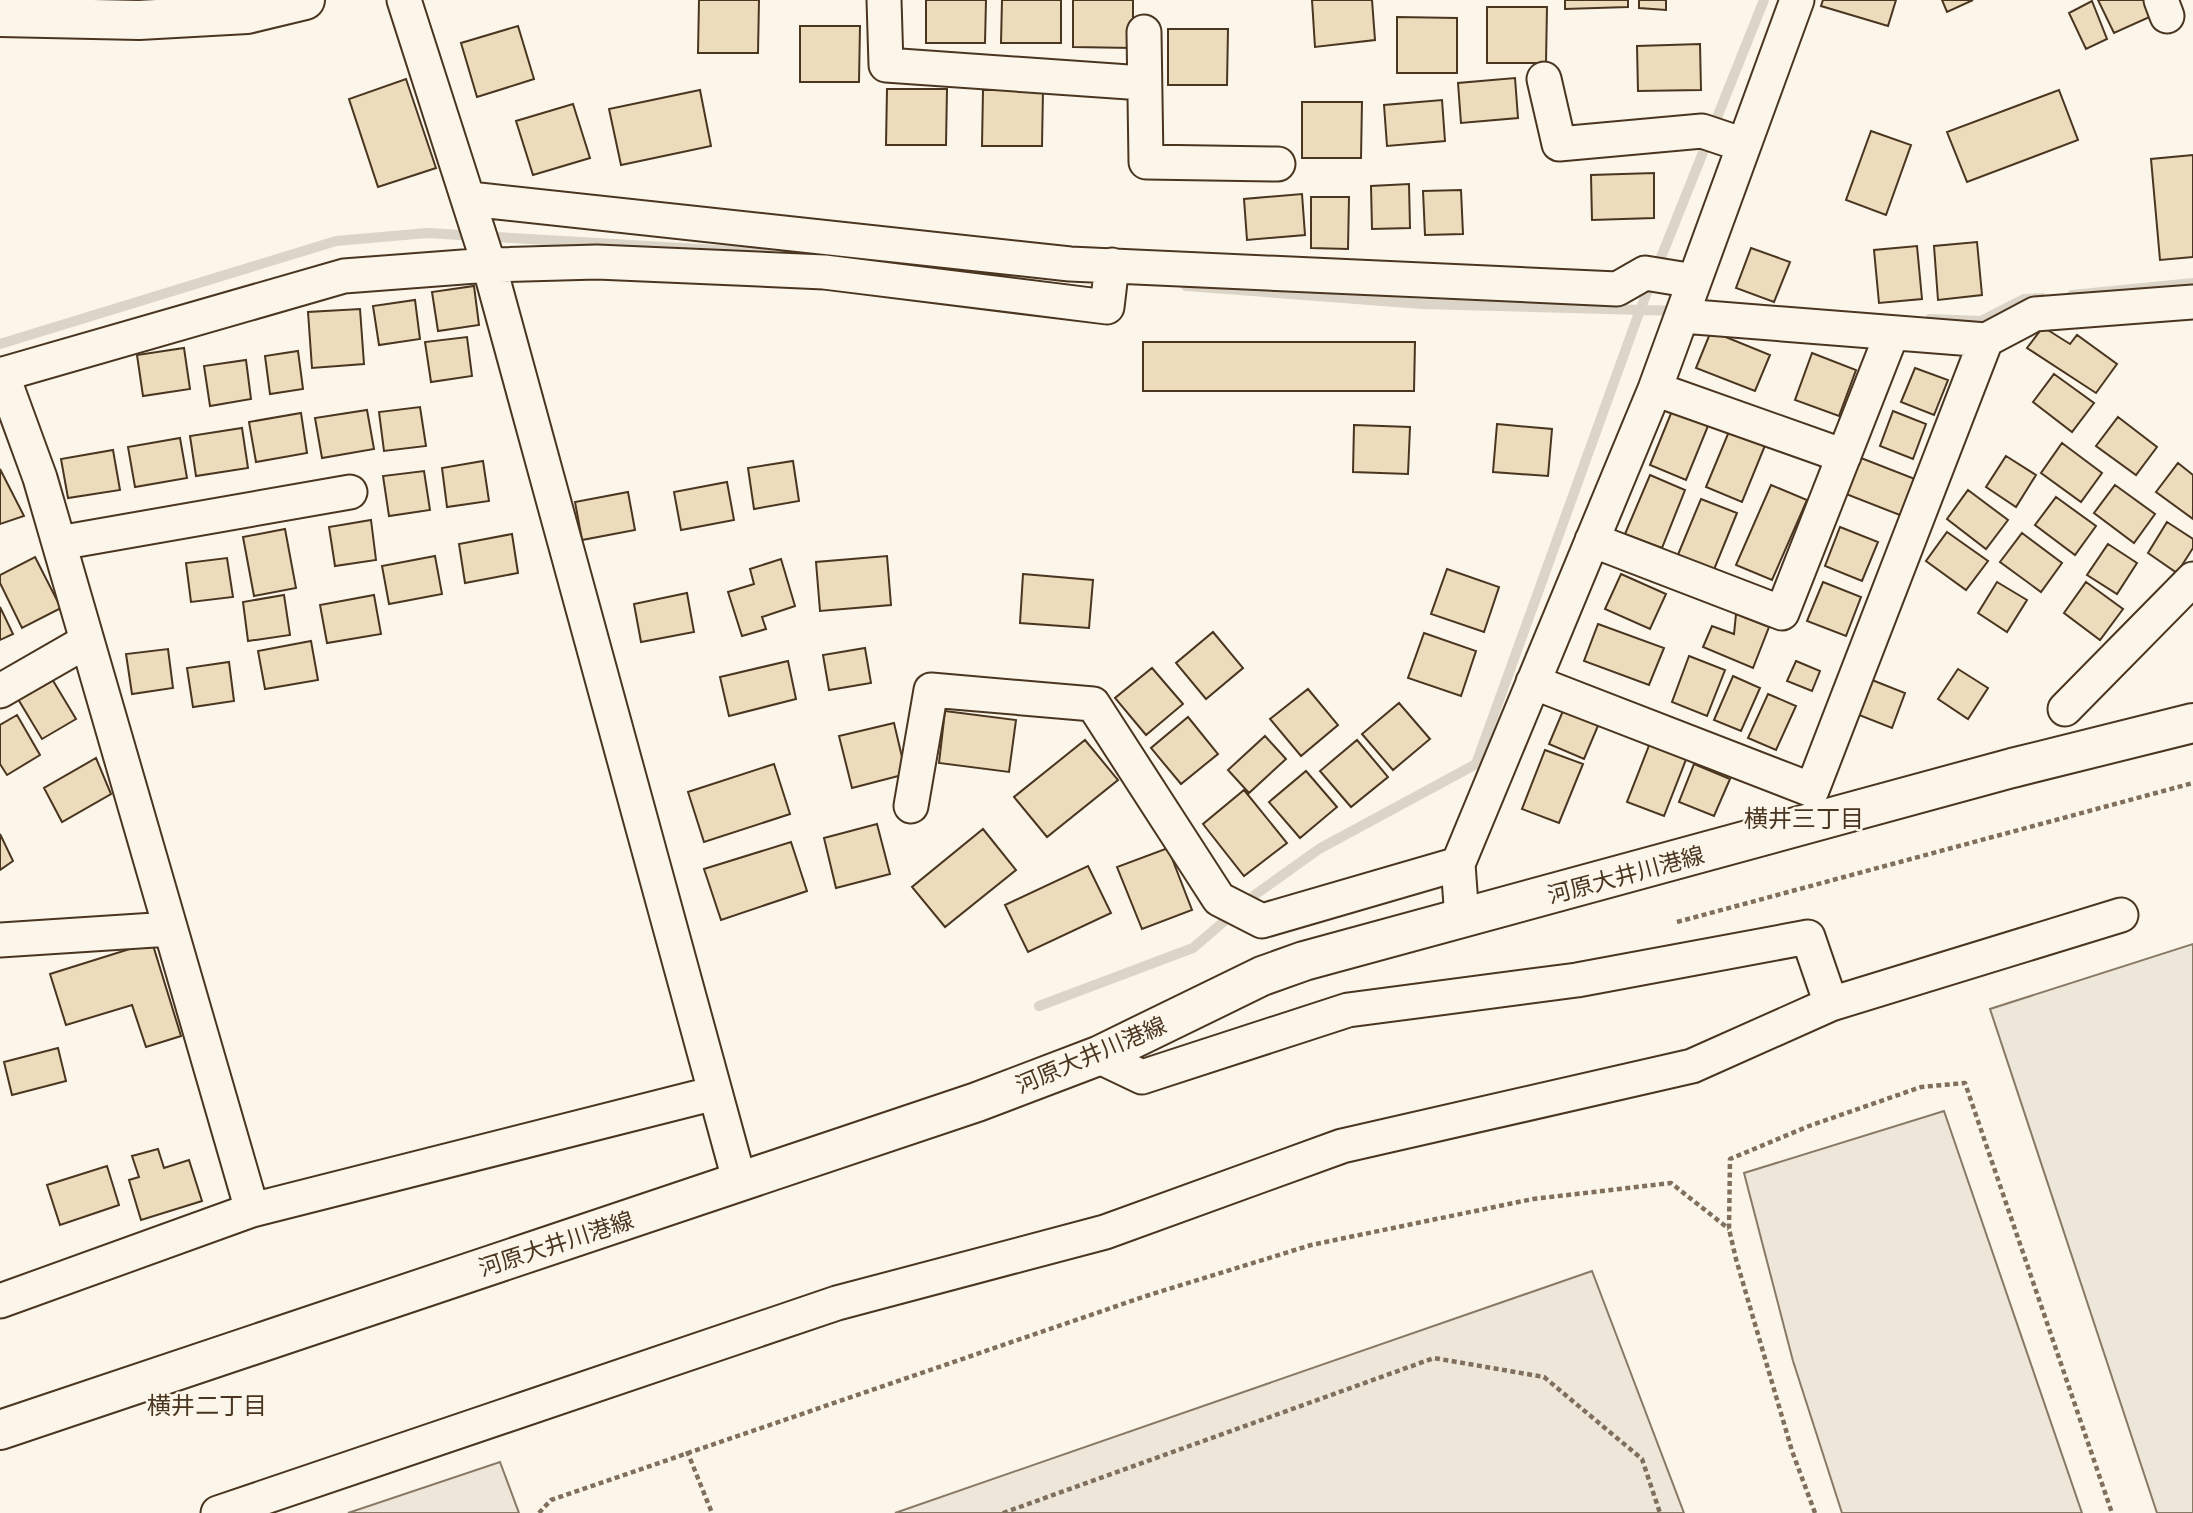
<svg xmlns="http://www.w3.org/2000/svg" width="2193" height="1513" font-family="'Crimson Pro','Noto Sans JP',serif">
	<style>
		.green { fill: #ede6d9; stroke: #887966; stroke-width: 2 }
		.parking { fill: #ede7d9; stroke: #887966; stroke-width: 2 }
		.lines { fill: none; stroke-linecap: round; stroke-linejoin: round }
		.stream { stroke: #dcd4c6; stroke-width: 10 }
		.building { fill: #ecdcbc; stroke: #4a3520; stroke-width: 2 }
		.street-casing { stroke: #4a3520; stroke-width: 37 }
		.secondary-casing { stroke: #4a3520; stroke-width: 42 }
		.path { stroke: #7f6f5c; stroke-width: 4.5; stroke-dasharray: 5 3.5; stroke-linecap: butt }
		.street { stroke: #fbf6e9; stroke-width: 33 }
		.secondary { stroke: #fbf6e9; stroke-width: 38 }
		.labels { text-anchor: middle; dominant-baseline: central; stroke-width: 5; stroke-linejoin: round; paint-order: stroke }
		.street-label { font-size: 23px; fill: #4a3520; stroke: #fbf6e9 }
		.neighbourhood-label { font-size: 24px; fill: #4a3520; stroke: #fbf6e9 }
	</style>
	<rect width="100%" height="100%" fill="#fbf6e9"/>
	<path class="green" d="M1944 1111 2082 1513H1842L1793 1361 1744 1173Z
		M1592 1271 1684 1513H895Z
		M500 1462 519 1513H348Z"/>
	<path class="parking" d="M2193 944V1513H2157L1990 1009Z"/>
	<g class="lines">
		<path class="stream" d="M861 260 950 267
			M1186 286 1422 304 1680 311
			M2072 295 2193 283
			M1930 319 1981 321 2024 299 2042 298
			M0 344 336 241 427 233 768 253
			M1039 1006 1193 948 1256 894 1319 849 1476 764 1640 310 1764 0"/>
	</g>
	<path class="building" d="M699 0H759L758 53H698Z
		M926 0H986L985 43H926Z
		M1002 0H1061V43H1001Z
		M1073 0H1133V48L1073 47Z
		M1312 0H1372L1375 40 1315 47Z
		M1565 0H1628V7L1565 9Z
		M1639 0H1666V10L1639 8Z
		M1823 0H1896L1888 26 1821 6Z
		M1942 0H1973L1947 12Z
		M2098 0H2147L2154 15 2114 33Z
		M2092 1 2107 39 2086 49 2069 13Z
		M1487 7H1547L1546 63H1487Z
		M1397 17 1457 18V73H1397Z
		M518 26 534 79 477 97 461 43Z
		M800 26H860L859 82H800Z
		M1168 29H1228L1227 85H1168Z
		M1700 44 1701 90 1638 91 1637 46Z
		M1515 78 1518 118 1461 123 1458 83Z
		M406 79 436 168 378 187 349 99Z
		M887 89H947L946 145H886Z
		M700 90 711 146 621 165 609 109Z
		M983 90H1043L1042 146H982Z
		M2059 90 2078 140 1967 182 1947 132Z
		M1442 100 1445 141 1387 146 1384 105Z
		M1302 102H1362L1361 158H1302Z
		M573 104 590 158 533 175 516 121Z
		M1871 131 1911 145 1886 215 1846 200Z
		M2193 155V257L2160 260 2151 159Z
		M1654 173V218L1592 220 1591 175Z
		M1409 184 1410 228 1372 229 1371 186Z
		M1461 190 1463 234 1425 235 1423 191Z
		M1302 194 1305 235 1247 240 1244 199Z
		M1311 197H1349L1348 249 1311 248Z
		M1977 242 1982 295 1938 300 1934 246Z
		M1917 246 1922 299 1879 303 1874 250Z
		M1751 248 1790 262 1774 302 1736 288Z
		M474 286 479 325 438 331 432 292Z
		M415 300 420 339 379 345 373 306Z
		M360 309 364 364 312 368 308 312Z
		M2043 327 2070 344 2077 335 2117 364 2096 393 2027 348Z
		M1711 331 1770 355 1755 391 1696 368Z
		M467 337 472 376 431 382 425 342Z
		M1143 342H1415L1414 391H1143Z
		M184 348 190 389 143 396 137 355Z
		M298 351 303 389 270 394 265 356Z
		M1812 353 1856 370 1839 416 1795 400Z
		M246 360 251 399 210 406 204 366Z
		M1915 368 1948 380 1934 415 1901 402Z
		M2054 374 2094 403 2072 432 2033 402Z
		M1674 406 1710 421 1686 480 1650 465Z
		M420 407 426 446 384 451 379 412Z
		M367 410 374 449 322 458 315 418Z
		M1893 411 1926 424 1913 459 1880 446Z
		M301 413 307 453 256 462 249 422Z
		M2118 417 2157 447 2136 475 2096 446Z
		M1497 424 1552 429 1548 476 1493 472Z
		M1354 425 1410 427 1408 474 1353 472Z
		M242 428 248 468 196 476 190 436Z
		M1730 429 1766 443 1742 502 1706 487Z
		M180 438 187 478 135 487 128 447Z
		M2062 443 2102 473 2081 502 2041 473Z
		M113 450 120 490 68 498 61 459Z
		M2006 456 2036 475 2016 507 1986 487Z
		M1861 458 1920 481 1905 517 1846 494Z
		M483 461 489 501 447 507 442 468Z
		M793 461 799 501 754 509 748 468Z
		M2178 463 2193 475V519L2156 492Z
		M0 469 24 516 0 524Z
		M424 471 430 510 389 516 383 476Z
		M1650 475 1685 490 1662 548 1625 534Z
		M727 482 734 520 681 530 674 492Z
		M1771 485 1807 500 1772 580 1736 565Z
		M2115 485 2155 514 2134 543 2094 513Z
		M1968 490 2008 520 1986 549 1947 519Z
		M628 492 635 530 582 540 575 502Z
		M2056 497 2096 526 2075 555 2035 525Z
		M1701 499 1737 513 1713 572 1677 557Z
		M371 520 376 560 335 566 329 527Z
		M2167 522 2193 539V548L2177 573 2148 553Z
		M1840 527 1878 542 1862 581 1825 566Z
		M285 529 296 588 254 596 243 537Z
		M1947 532 1988 561 1966 590 1926 561Z
		M2022 533 2062 563 2041 592 2000 562Z
		M512 534 518 573 465 583 459 544Z
		M2108 544 2137 563 2117 594 2087 575Z
		M435 556 442 594 389 604 382 566Z
		M887 556 891 605 820 611 816 562Z
		M35 557 61 608 22 628 0 583V575Z
		M227 558 233 597 191 602 186 563Z
		M781 559 795 606 762 617 766 629 742 636 728 592 754 584 750 569Z
		M1447 569 1499 587 1484 632 1431 614Z
		M1023 574 1093 580 1089 628 1020 623Z
		M1621 574 1666 594 1650 629 1605 609Z
		M1823 582 1861 597 1846 636 1807 621Z
		M1997 582 2027 600 2007 632 1978 613Z
		M2086 582 2123 609 2100 640 2064 613Z
		M687 593 694 632 641 642 634 604Z
		M284 595 290 635 248 641 243 602Z
		M374 595 381 634 327 643 320 605Z
		M0 607 13 634 0 640Z
		M1736 614 1769 627 1753 668 1703 647 1712 626 1734 634Z
		M1598 624 1664 648 1649 685 1584 661Z
		M1213 632 1243 668 1206 699 1176 663Z
		M1424 633 1476 651 1461 696 1408 678Z
		M311 641 318 680 265 689 258 651Z
		M865 648 871 683 829 690 823 655Z
		M168 649 173 688 132 694 126 654Z
		M1689 656 1725 670 1707 716 1672 702Z
		M788 661 796 699 729 716 720 677Z
		M1796 661 1820 671 1812 691 1787 681Z
		M229 662 234 701 193 707 187 668Z
		M1152 668 1183 704 1146 735 1115 698Z
		M1958 669 1988 688 1968 719 1938 699Z
		M1733 676 1760 688 1741 731 1714 720Z
		M52 679 76 719 42 739 18 699Z
		M1872 680 1905 693 1892 728 1859 715Z
		M1308 689 1338 725 1301 756 1270 719Z
		M1768 694 1796 706 1776 750 1748 738Z
		M1399 703 1430 739 1393 770 1362 734Z
		M1565 706 1600 721 1584 759 1549 744Z
		M945 711 1016 720 1009 772 939 763Z
		M17 715 40 755 7 775 0 764V725Z
		M1188 717 1218 754 1181 784 1151 748Z
		M894 723 906 774 852 788 839 736Z
		M1265 736 1286 759 1249 793 1228 770Z
		M1085 740 1118 780 1047 837 1014 797Z
		M1357 740 1388 777 1351 807 1320 771Z
		M1650 743 1687 757 1664 816 1627 802Z
		M1545 750 1583 764 1559 823 1522 809Z
		M96 758 111 794 62 822 44 788Z
		M774 764 790 814 704 842 688 792Z
		M1694 764 1730 779 1714 816 1679 802Z
		M1306 771 1337 807 1300 838 1269 802Z
		M1244 790 1287 843 1244 876 1203 824Z
		M877 824 890 874 836 888 824 838Z
		M983 829 1016 870 945 927 912 887Z
		M0 834 13 861 0 870Z
		M791 842 807 891 721 920 704 869Z
		M1168 848 1192 910 1142 929 1117 867Z
		M1088 866 1111 913 1028 952 1005 905Z
		M152 942 181 1036 146 1047 132 1005 66 1025 50 974Z
		M58 1048 66 1081 12 1095 4 1062Z
		M158 1149 164 1168 189 1160 202 1201 141 1220 129 1180 139 1177 132 1156Z
		M107 1166 119 1205 60 1225 47 1185Z"/>
	<g class="lines">
		<defs>
			<path id="street" d="M404 0 489 265 740 1183
				M884 0 886 65 1143 83
				M2161 0 2167 16
				M1144 32 1146 162 1278 164
				M1544 79 1559 144 1702 131 1744 145
				M470 199 1070 264 1617 289 1645 273 1694 281
				M1682 316 1986 340 2035 314 2193 302
				M2 374 40 478 252 1210
				M0 375 344 276 489 265 597 262 824 272 1107 307 1112 265
				M1655 389 1844 456
				M1592 540 1782 613 1892 333
				M59 543 350 492
				M1533 682 1812 790 1986 340
				M0 691 87 641
				M2065 709 2193 579
				M911 806 931 690 1093 704 1219 899 1262 921 1458 864
				M1462 919 1458 864 1655 389 1797 0
				M0 940 170 929
				M1831 1004 2121 915
				M0 1301 252 1210 715 1093
				M218 1513 837 1303 1105 1232 1342 1146 1692 1066 1831 1004 1808 937 1577 980 1348 1010 1142 1077 1098 1056"/>
			<path id="secondary" d="M0 17 139 20 247 14 305 0
				M0 1430 977 1102 1098 1056 1262 976 1304 961 2012 768 2193 723"/>
		</defs>
		<use href="#street" class="street-casing"/>
		<use href="#secondary" class="secondary-casing"/>
		<path class="path" d="M1677 922 2193 783
			M687 1451 712 1513
			M539 1513 551 1500 1146 1296 1311 1245 1533 1199 1671 1183 1729 1229
			M1003 1513 1434 1358 1544 1377 1642 1459 1660 1513
			M1815 1513 1792 1451 1736 1259 1729 1229 1730 1159 1809 1126 1921 1087 1965 1083 2112 1513"/>
		<use href="#street" class="street"/>
		<use href="#secondary" class="secondary"/>
	</g>
	<g class="labels">
		<g class="street-label">
			<text transform="translate(1626 875) rotate(-15)">河原大井川港線</text>
			<text transform="translate(1091 1055) rotate(-23)">河原大井川港線</text>
			<text transform="translate(556 1244) rotate(-18)">河原大井川港線</text>
		</g>
		<g class="neighbourhood-label">
			<text x="1804" y="818">横井三丁目</text>
			<text x="207" y="1405">横井二丁目</text>
		</g>
	</g>
</svg>
